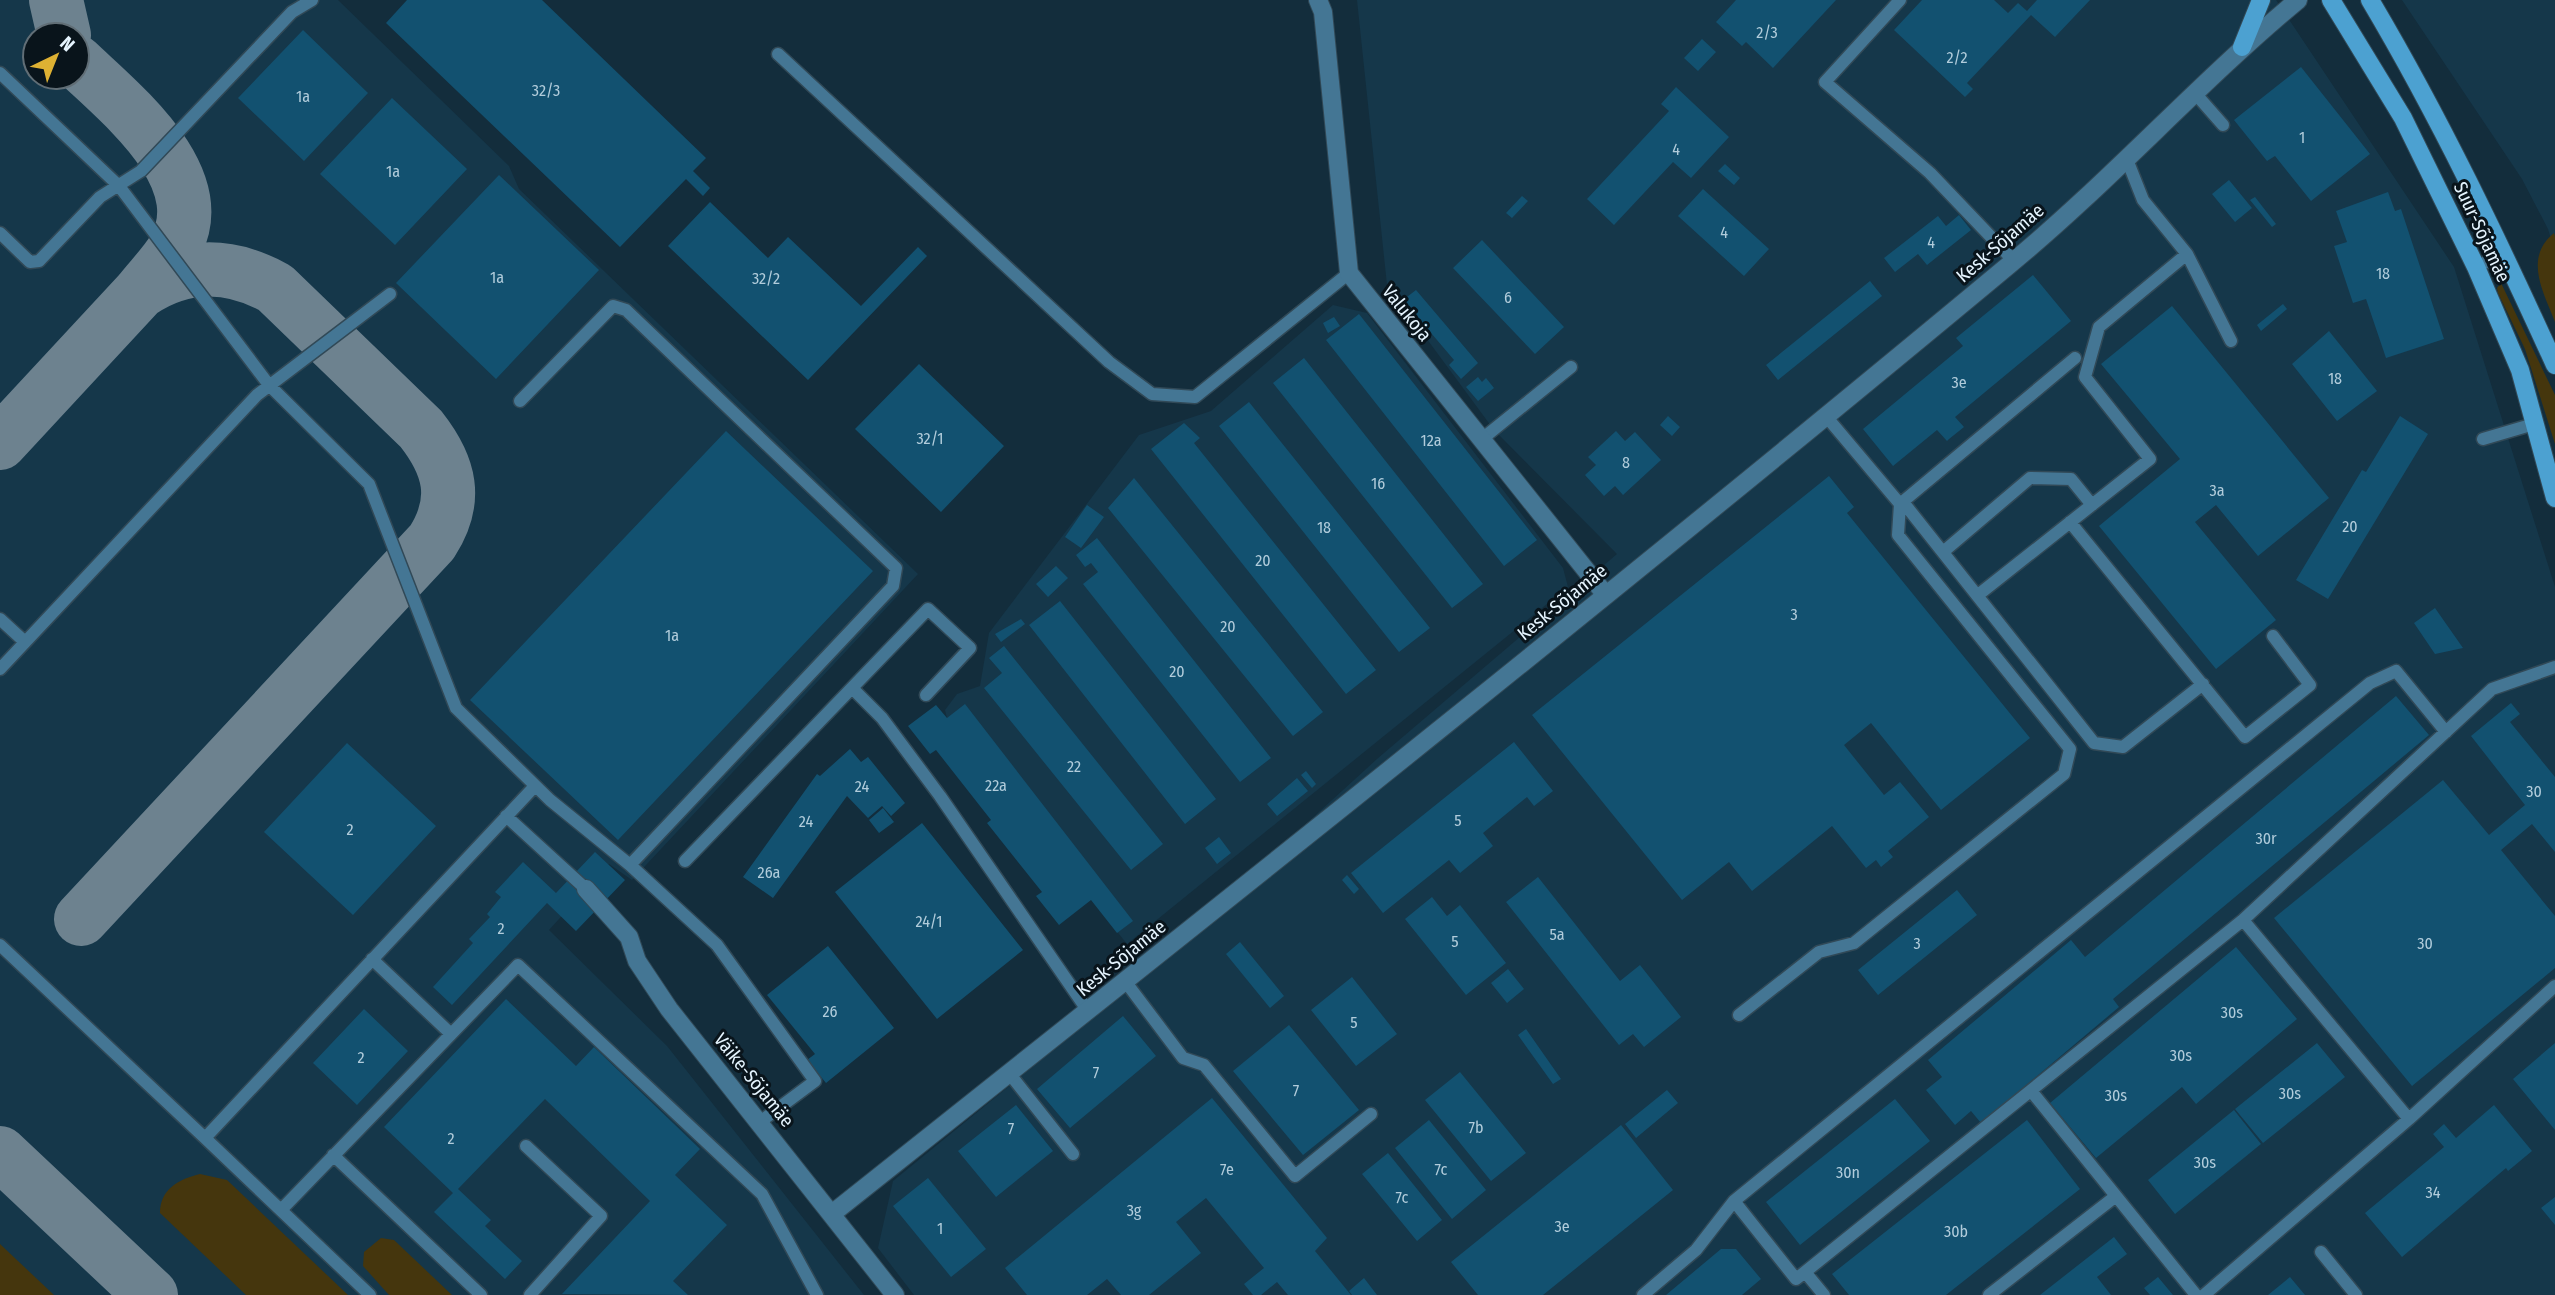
<svg xmlns="http://www.w3.org/2000/svg" width="2555" height="1295" font-family="'Fira Sans Condensed',sans-serif">
	<style>
		.built { fill: #15374a; fill-rule: evenodd }
		.green { fill: #45360d }
		.lines { fill: none; stroke-linecap: round; stroke-linejoin: round }
		.taxiway { stroke: #6d828f; stroke-width: 54 }
		.building { fill: #125170 }
		.service-casing { stroke: #314957; stroke-width: 15 }
		.minor-casing { stroke: #314957; stroke-width: 20 }
		.secondary-casing { stroke: #314957; stroke-width: 20 }
		.service { stroke: #447694; stroke-width: 12 }
		.minor { stroke: #447694; stroke-width: 18 }
		.secondary { stroke: #4ca1d1; stroke-width: 18 }
		.labels { text-anchor: middle; dominant-baseline: central; stroke-width: 6; stroke-linejoin: round; paint-order: stroke }
		.number-label { font-size: 16px; fill: #b1ccdb }
		.street-label { font-size: 19px; fill: #e6f5ff; stroke: #09141b }
	</style>
	<rect width="100%" height="100%" fill="#132d3c"/>
	<path class="built" d="M0 0H338L509 166 519 189 918 574 632 880 609 864 549 930 667 1046 864 1295H0ZM35 35H77V77H35Z
		M1357 0H2276L2454 267 2555 587V1295H914L878 1248 893 1181 1102 1010 1377 759 1617 554 1494 430 1387 285Z
		M2402 0H2555V252L2548 229 2522 179Z
		M1333 305 1367 313 1563 568 1568 587 1127 944 958 733 947 718 945 710 957 694 980 686 989 633 1139 435 1211 411Z"/>
	<path class="green" d="M2554 233 2555 237V322C2544 293 2523 258 2554 233Z
		M2501 283 2555 395V444L2525 349 2498 293 2497 288Z
		M200 1174 227 1180 348 1295H246L160 1213C160 1189 179 1179 200 1174Z
		M381 1238 394 1240 452 1295H389L363 1266 364 1252Z
		M0 1244 54 1295H0Z"/>
	<g class="lines">
		<path class="taxiway" d="M56 0 64 35
			M77 62C122 105 215 178 174 249 165 264 151 278 140 292
			M0 443 140 292C184 262 230 263 275 288L421 429C450 466 459 500 432 542L81 919
			M0 1153 151 1295"/>
	</g>
	<path class="building" d="M407 0H542L706 158 693 171 710 188 703 196 686 179 620 247 386 23Z
		M1736 0H1836L1773 68 1746 42 1742 46 1716 22Z
		M1922 0H1994L2008 13 2018 3 2027 11 2037 0H2090L2055 37 2031 15 1967 83 1973 89 1965 97 1894 30Z
		M303 30 368 93 304 161 238 98Z
		M1702 39 1716 52 1698 71 1684 58Z
		M2301 67 2370 154 2311 201 2275 156 2267 161 2234 120Z
		M1676 87 1729 137 1691 178 1673 162 1614 225 1587 199 1669 111 1661 104Z
		M392 98 467 169 395 245 320 174Z
		M1725 164 1740 178 1734 185 1718 171Z
		M499 175 599 270 496 379 396 283Z
		M2229 180 2252 208 2235 222 2212 194Z
		M1703 189 1769 249 1744 276 1678 216Z
		M2388 192 2395 211 2401 209 2444 339 2386 358 2366 299 2353 303 2334 246 2347 242 2336 211Z
		M1522 196 1528 201 1512 218 1506 213Z
		M2255 197 2276 224 2272 227 2250 200Z
		M710 202 768 258 788 237 861 306 918 247 927 256 808 380 668 246Z
		M1959 215 1971 230 1927 265 1918 254 1895 272 1884 258 1938 216 1946 226Z
		M1482 240 1564 327 1535 354 1453 268Z
		M2033 275 2071 321 1955 417 1964 427 1949 439 1947 441 1937 430 1893 466 1863 429 1963 346 1956 338Z
		M1870 281 1882 296 1778 380 1766 365Z
		M1416 290 1478 363 1461 379 1449 365 1454 360 1403 300Z
		M2283 304 2287 309 2261 331 2257 325Z
		M2172 306 2329 498 2258 556 2216 505 2195 522 2276 620 2216 669 2099 526 2180 459 2101 364Z
		M1359 314 1537 540 1504 566 1326 340Z
		M1334 317 1340 326 1328 333 1323 323Z
		M2329 331 2377 391 2337 421 2292 364Z
		M1304 358 1483 584 1452 608 1273 383Z
		M919 364 1004 446 941 512 855 429Z
		M1478 377 1482 382 1486 378 1494 388 1478 401 1466 387Z
		M1249 402 1430 628 1399 652 1219 426Z
		M1668 416 1680 427 1672 436 1660 425Z
		M2400 416 2428 434 2328 599 2296 580 2362 470 2366 472Z
		M1184 423 1200 438 1194 443 1376 670 1346 694 1151 449Z
		M726 431 873 571 618 840 470 700Z
		M1616 431 1625 441 1635 432 1661 460 1623 495 1615 486 1604 496 1585 475 1596 465 1588 457Z
		M1829 476 1854 507 1847 513 2030 738 1941 810 1871 723 1844 745 1884 795 1900 782 1929 817 1888 851 1893 857 1881 867 1876 860 1866 868 1832 826 1752 891 1729 862 1682 900 1532 715Z
		M1134 478 1323 712 1293 736 1108 508Z
		M1087 505 1104 517 1081 548 1065 537Z
		M1097 538 1271 758 1240 782 1083 584 1098 572 1091 563 1085 567 1076 555Z
		M1056 566 1068 578 1048 597 1036 584Z
		M1060 601 1216 799 1185 824 1029 625Z
		M2435 608 2463 648 2435 654 2414 623Z
		M1021 619 1025 624 1001 642 995 634Z
		M1004 646 1163 844 1131 870 984 688 1002 673 989 658Z
		M2396 696 2429 735 2113 999 2119 1007 1981 1123 1971 1111 1955 1125 1926 1090 1942 1077 1928 1060 2071 940 2085 957Z
		M2511 703 2520 714 2510 722 2555 777V852L2532 824 2501 850 2555 916V968L2412 1086 2274 918 2443 780 2489 835 2525 805 2471 736Z
		M965 704 1133 921 1117 933 1091 900 1059 925 1036 896 1042 892 987 823 991 820 936 750 930 754 908 726 936 705 947 718Z
		M1514 742 1553 791 1534 806 1527 797 1483 833 1493 846 1460 873 1449 860 1383 913 1351 873Z
		M347 743 436 826 353 915 264 832Z
		M850 749 861 762 868 757 905 803 891 816 882 806 868 818 847 796 773 898 743 877 817 774 820 776Z
		M1306 771 1316 784 1312 788 1301 775Z
		M1297 778 1308 791 1277 816 1267 804Z
		M883 808 894 822 879 833 869 820Z
		M922 823 1023 950 937 1019 835 892Z
		M1219 837 1231 853 1217 864 1205 848Z
		M595 852 625 880 576 931 547 903 452 1005 433 987 473 943 469 939 490 917 487 914 501 897 495 892 523 862 556 893Z
		M1347 875 1359 889 1354 894 1342 880Z
		M1538 877 1620 981 1640 965 1681 1017 1644 1047 1633 1034 1619 1045 1506 902Z
		M1957 890 1977 915 1878 995 1858 970Z
		M1432 897 1447 916 1460 905 1506 963 1466 995 1405 919Z
		M1240 942 1284 996 1270 1008 1226 954Z
		M828 946 894 1028 826 1083 807 1060 815 1054 767 995Z
		M2236 947 2297 1019 2196 1104 2182 1087 2096 1158 2050 1103Z
		M1508 969 1524 989 1507 1003 1491 983Z
		M1352 977 1397 1034 1356 1066 1311 1010Z
		M506 999 576 1066 594 1047 700 1149 675 1175 727 1225 673 1281 688 1295 562 1294 650 1201 545 1099 458 1189 491 1220 485 1226 522 1261 505 1279 434 1212 453 1193 384 1127Z
		M364 1009 408 1051 357 1105 313 1063Z
		M1123 1016 1156 1056 1070 1128 1037 1089Z
		M1289 1025 1359 1110 1303 1155 1233 1071Z
		M1526 1029 1561 1079 1553 1084 1518 1035Z
		M2317 1043 2345 1077 2263 1143 2235 1109Z
		M2555 1043V1130L2513 1079Z
		M1460 1072 1526 1153 1491 1181 1425 1100Z
		M1667 1090 1678 1103 1636 1138 1625 1124Z
		M1212 1098 1327 1238 1315 1251 1351 1295H1288L1277 1282 1261 1295H1253L1244 1284 1264 1268 1206 1198 1176 1222 1201 1253 1149 1295H1121L1107 1279 1087 1295H1027L1005 1268Z
		M1895 1099 1930 1141 1800 1245 1766 1202Z
		M1016 1105 1053 1151 996 1197 958 1151Z
		M2494 1105 2532 1151 2508 1171 2506 1168 2402 1257 2365 1213 2444 1147 2433 1134 2444 1124 2456 1138Z
		M2234 1110 2261 1144 2175 1214 2148 1180Z
		M1429 1120 1486 1190 1452 1219 1395 1148Z
		M2027 1120 2080 1189 1946 1295H1849L1832 1274Z
		M1621 1125 1673 1190 1543 1295H1478L1451 1262Z
		M1388 1153 1442 1220 1417 1241 1362 1174Z
		M928 1178 986 1249 951 1277 893 1206Z
		M2555 1197V1225L2541 1208Z
		M2114 1237 2127 1254 2097 1277 2111 1295H2040Z
		M1721 1249H1736L1761 1279 1742 1295H1666Z
		M2158 1277 2173 1295H2150L2144 1288Z
		M2290 1277 2305 1295H2268Z
		M1364 1278 1377 1295H1352L1349 1291Z"/>
	<g class="lines">
		<defs>
			<path id="service" d="M1900 0 1825 82 1930 173 2014 261
				M778 54 1109 362 1152 394 1195 397 1349 273
				M0 73 119 186 269 385 369 484 456 708 550 800 630 865 893 586 896 568 626 310 613 306 520 401
				M2194 92 2223 125
				M2126 157 2143 200 2187 254 2231 341
				M0 233 30 262 39 261 100 197 141 171 292 12 312 0
				M2476 267 2504 253
				M1825 415 1900 504 2075 358
				M1482 439 1571 367
				M2483 439 2534 424
				M1903 502 2094 743 2123 747 2203 684
				M2070 522 2245 737 2310 685 2273 636
				M1943 552 2030 478 2071 479 2092 505
				M1978 595 2150 459 2085 377 2099 327 2187 254
				M0 619 25 642
				M0 669 257 395 390 294
				M852 688 882 718 940 796 1088 1011
				M506 816 586 889
				M685 861 928 609 970 648 926 695
				M630 865 717 945 815 1081 760 1122
				M2243 920 2409 1119
				M0 945 205 1138
				M372 959 451 1034
				M1125 981 1183 1058 1204 1065 1295 1176 1371 1114
				M1739 1015 1819 952 1854 943 2064 774 2070 749 1898 535 1900 504
				M1009 1073 1073 1154
				M2032 1092 2196 1295
				M526 1146 601 1216 530 1295
				M333 1155 481 1295
				M1734 1201 1796 1279 1805 1272 1824 1295
				M281 1210 518 965 762 1194 817 1295
				M2321 1252 2356 1295
				M1805 1272 2243 920 2492 689 2555 667
				M370 1295 205 1138 535 786
				M1643 1295 1696 1250 1734 1201 2370 683 2396 671 2446 732
				M1989 1295 2116 1196
				M2204 1295 2409 1119 2555 986"/>
			<path id="minor" d="M1318 0 1323 12 1349 273 1605 594
				M586 889 629 937 637 961 669 1009 895 1295
				M833 1213C1227 900 1622 587 2009 265 2110 182 2197 84 2298 0"/>
			<path id="secondary" d="M2331 0 2403 118 2476 267 2520 370 2555 498
				M2370 0C2440 118 2498 240 2555 365
				M2242 47 2261 0"/>
		</defs>
		<use href="#service" class="service-casing"/>
		<use href="#minor" class="minor-casing"/>
		<use href="#secondary" class="secondary-casing"/>
		<use href="#service" class="service"/>
		<use href="#minor" class="minor"/>
		<use href="#secondary" class="secondary"/>
	</g>
	<g class="labels">
		<g class="number-label">
			<text x="1767" y="32">2/3</text>
			<text x="1957" y="57">2/2</text>
			<text x="546" y="90">32/3</text>
			<text x="303" y="96">1a</text>
			<text x="2302" y="137">1</text>
			<text x="1676" y="149">4</text>
			<text x="393" y="171">1a</text>
			<text x="1724" y="232">4</text>
			<text x="1931" y="242">4</text>
			<text x="2383" y="273">18</text>
			<text x="497" y="277">1a</text>
			<text x="766" y="278">32/2</text>
			<text x="1508" y="297">6</text>
			<text x="2335" y="378">18</text>
			<text x="1959" y="382">3e</text>
			<text x="930" y="438">32/1</text>
			<text x="1431" y="440">12a</text>
			<text x="1626" y="462">8</text>
			<text x="1378" y="483">16</text>
			<text x="2217" y="490">3a</text>
			<text x="2350" y="526">20</text>
			<text x="1324" y="527">18</text>
			<text x="1263" y="560">20</text>
			<text x="1794" y="614">3</text>
			<text x="1228" y="626">20</text>
			<text x="672" y="635">1a</text>
			<text x="1177" y="671">20</text>
			<text x="1074" y="766">22</text>
			<text x="996" y="785">22a</text>
			<text x="862" y="786">24</text>
			<text x="2534" y="791">30</text>
			<text x="1458" y="820">5</text>
			<text x="806" y="821">24</text>
			<text x="350" y="829">2</text>
			<text x="2266" y="838">30r</text>
			<text x="769" y="872">26a</text>
			<text x="929" y="921">24/1</text>
			<text x="501" y="928">2</text>
			<text x="1557" y="934">5a</text>
			<text x="1455" y="941">5</text>
			<text x="1917" y="943">3</text>
			<text x="2425" y="943">30</text>
			<text x="830" y="1011">26</text>
			<text x="2232" y="1012">30s</text>
			<text x="1354" y="1022">5</text>
			<text x="2181" y="1055">30s</text>
			<text x="361" y="1057">2</text>
			<text x="1096" y="1072">7</text>
			<text x="1296" y="1090">7</text>
			<text x="2290" y="1093">30s</text>
			<text x="2116" y="1095">30s</text>
			<text x="1476" y="1127">7b</text>
			<text x="1011" y="1128">7</text>
			<text x="451" y="1138">2</text>
			<text x="2205" y="1162">30s</text>
			<text x="1227" y="1169">7e</text>
			<text x="1441" y="1169">7c</text>
			<text x="1848" y="1172">30n</text>
			<text x="2433" y="1192">34</text>
			<text x="1402" y="1197">7c</text>
			<text x="1134" y="1210">3g</text>
			<text x="1562" y="1226">3e</text>
			<text x="940" y="1228">1</text>
			<text x="1956" y="1231">30b</text>
		</g>
		<g class="street-label">
			<text transform="translate(2482 232) rotate(65)">Suur-Sõjamäe</text>
			<text transform="translate(2000 243) rotate(-41)">Kesk-Sõjamäe</text>
			<text transform="translate(1407 313) rotate(51)">Valukoja</text>
			<text transform="translate(1562 602) rotate(-39)">Kesk-Sõjamäe</text>
			<text transform="translate(1121 958) rotate(-39)">Kesk-Sõjamäe</text>
			<text transform="translate(754 1080) rotate(51)">Väike-Sõjamäe</text>
		</g>
	</g>
	<g transform="translate(56 56) rotate(43)"><circle r="33" fill="#09141b" stroke="#616e76" stroke-width="2"/>
	<path d="M0-5L12 26L0 18L-12 26Z" fill="#deb133"/>
	<text y="-10" font-size="19" font-weight="bold" text-anchor="middle" fill="#e6f5ff">N</text>
	</g>
</svg>
